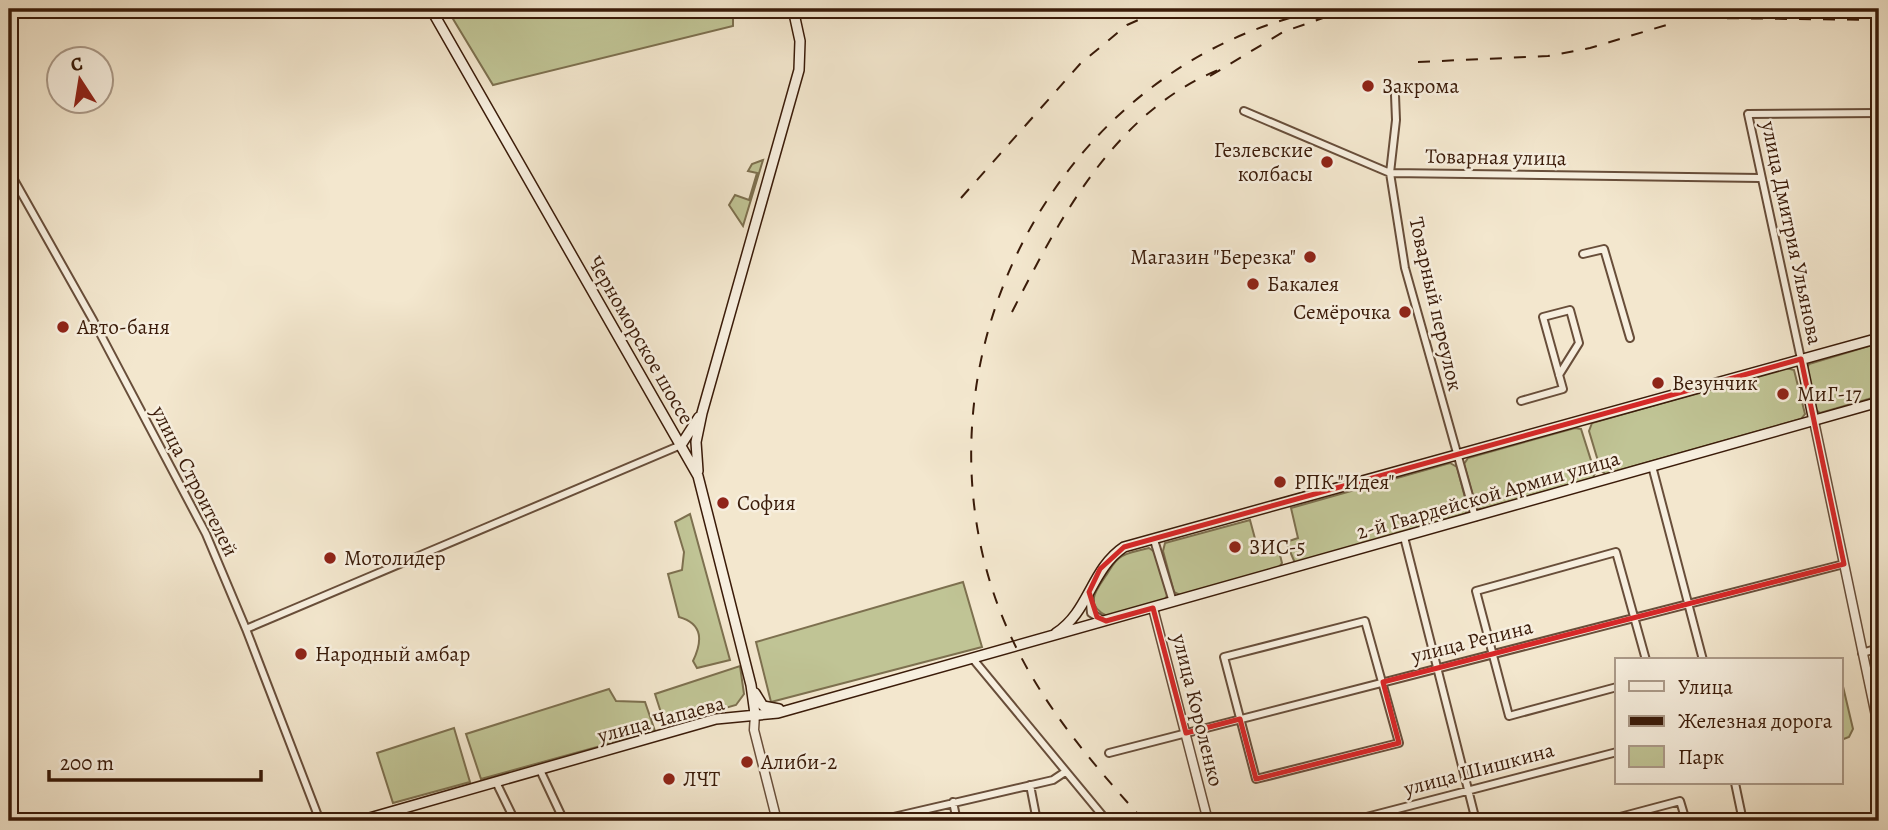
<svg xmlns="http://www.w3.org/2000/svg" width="1888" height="830" font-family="Alegreya,serif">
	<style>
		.green { fill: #c0c495; stroke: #7d704f; stroke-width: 2 }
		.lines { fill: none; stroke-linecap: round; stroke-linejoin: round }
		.minor-casing { stroke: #684e3a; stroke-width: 10 }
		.tertiary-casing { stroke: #684e3a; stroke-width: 11 }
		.secondary-casing { stroke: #3a1b09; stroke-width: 12 }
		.minor { stroke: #f7efdf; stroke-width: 6 }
		.tertiary { stroke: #f7efdf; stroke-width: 8 }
		.secondary { stroke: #f7efdf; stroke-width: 9 }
		.rail { stroke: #3a1b09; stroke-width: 2; stroke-dasharray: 12 12; stroke-linecap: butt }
		.marked { fill: none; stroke: #d62828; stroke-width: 5; stroke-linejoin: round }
		.poi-dot { fill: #8f2418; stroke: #f7efdf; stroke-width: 2.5 }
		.labels { text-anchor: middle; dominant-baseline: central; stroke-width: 5; stroke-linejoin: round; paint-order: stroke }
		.poi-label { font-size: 21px; fill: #3a1b09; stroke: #f7efdf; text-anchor: start }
		.street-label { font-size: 21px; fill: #3a1b09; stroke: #f7efdf }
	</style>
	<rect width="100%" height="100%" fill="#f3e7ce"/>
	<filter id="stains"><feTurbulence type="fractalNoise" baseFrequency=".00286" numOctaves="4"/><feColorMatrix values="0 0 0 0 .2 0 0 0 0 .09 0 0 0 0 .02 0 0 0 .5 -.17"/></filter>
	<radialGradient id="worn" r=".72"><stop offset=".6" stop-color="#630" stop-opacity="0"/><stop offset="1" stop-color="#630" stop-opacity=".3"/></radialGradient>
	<path class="green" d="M447 9H733V26L493 85Z
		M763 160 743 226 729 205 735 195 749 200 757 173 748 171 752 164Z
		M1879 343V396L1820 413 1816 410 1807 368 1809 364Z
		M1786 368 1794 370 1805 414 1801 419 1606 474 1601 471 1589 431 1592 423Z
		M1575 428 1581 429 1595 473 1593 478 1482 509 1476 507 1464 464 1468 458Z
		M1450 463 1457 467 1468 509 1465 514 1295 563 1286 542 1298 538 1291 508Z
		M690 514 730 660 697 668 693 661C702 642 704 624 679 617L668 574 682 570 684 552 675 522Z
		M1250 520 1257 546 1278 547 1282 563 1278 568 1180 595 1174 592 1163 551 1165 543Z
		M1149 548 1156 553 1168 594 1164 601 1107 616C1085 605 1094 593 1105 577 1110 570 1114 560 1122 556 1130 552 1140 550 1149 548Z
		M963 582 982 647 771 702 756 642Z
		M740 666 744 694 736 705 665 725 655 694Z
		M1841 678 1853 729 1849 737 1841 740Z
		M609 689 616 701 645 702 655 731 481 779 466 734Z
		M454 728 470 782 393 803 377 753Z"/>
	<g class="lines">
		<defs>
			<path id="minor" d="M1395 95 1396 120 1390 173 1405 268 1475 517
				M1244 111 1390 173 1760 178
				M9 171 93 320 206 534 246 629 320 821
				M1583 254 1604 249 1630 338
				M1801 359 1748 114 1879 113
				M1521 401 1563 389 1543 317 1570 310 1579 343 1559 375
				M1652 466 1703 660
				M1404 537 1476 821
				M1154 540 1173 602
				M1089 594 1091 613 1104 621
				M1365 621 1399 743 1256 779 1224 657Z
				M246 629 681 445
				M1862 653 1879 648
				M973 659 1107 821
				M1617 687 1509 716 1476 591 1616 552 1646 660
				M1109 753 1844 564
				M540 770 564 821
				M496 782 515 821
				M1735 783 1743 821
				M1030 785 1037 821
				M953 802 957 821
				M876 821 1053 780 1065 772
				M1351 821 1617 752
				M1605 821 1680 801 1686 821
				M1854 821 1879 815"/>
			<path id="tertiary" d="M1814 421 1879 730
				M1153 608 1208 821
				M755 714 754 730 777 821"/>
			<path id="secondary" d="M431 9 698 476 751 685 755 714
				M1801 359 1814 421
				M681 445 699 417
				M698 471 696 442 702 413 799 70 800 41 793 9
				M1056 633C1089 612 1091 569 1124 547L1879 338
				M755 693 763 706 779 709
				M359 821 716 719 778 713 1879 402"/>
		</defs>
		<use href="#minor" class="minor-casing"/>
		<use href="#tertiary" class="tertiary-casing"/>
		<use href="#secondary" class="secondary-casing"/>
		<use href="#minor" class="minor"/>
		<use href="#tertiary" class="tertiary"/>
		<use href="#secondary" class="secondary"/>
		<path class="rail" d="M1631 17 1879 20
			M1418 62 1548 56 1590 48 1673 23
			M1210 76 1283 32 1337 13 1376 10 1525 17 1640 18
			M961 198 1080 64 1127 25 1163 9
			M1012 312C1060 218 1114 113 1218 70
			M1144 821C1075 744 1014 672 986 568 921 324 1076 56 1328 9"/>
	</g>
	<path class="marked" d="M1801 359 1844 564 1383 682 1399 743 1256 779 1240 719 1186 733 1153 608 1106 621 1097 617 1089 592 1100 569 1124 547Z"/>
	<g class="poi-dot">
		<circle cx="1368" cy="86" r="7"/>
		<circle cx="1327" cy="162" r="7"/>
		<circle cx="1310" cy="257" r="7"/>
		<circle cx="1253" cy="284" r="7"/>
		<circle cx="1405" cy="312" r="7"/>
		<circle cx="63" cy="327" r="7"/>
		<circle cx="1658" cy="383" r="7"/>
		<circle cx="1783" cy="394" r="7"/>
		<circle cx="1280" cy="482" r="7"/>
		<circle cx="723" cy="503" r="7"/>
		<circle cx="1235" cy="547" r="7"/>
		<circle cx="330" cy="558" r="7"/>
		<circle cx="301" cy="654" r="7"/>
		<circle cx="747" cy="762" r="7"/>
		<circle cx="669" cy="779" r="7"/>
	</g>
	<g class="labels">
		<g class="poi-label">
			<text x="1382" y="86">Закрома</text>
			<text x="1313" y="150" text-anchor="end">Гезлевские<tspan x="1313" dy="24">колбасы</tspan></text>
			<text x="1296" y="257" text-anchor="end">Магазин "Березка"</text>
			<text x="1267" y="284">Бакалея</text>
			<text x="1391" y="312" text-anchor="end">Семёрочка</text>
			<text x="77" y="327">Авто-баня</text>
			<text x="1672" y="383">Везунчик</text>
			<text x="1797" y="394">МиГ-17</text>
			<text x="1294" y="482">РПК "Идея"</text>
			<text x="737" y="503">София</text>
			<text x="1249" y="547">ЗИС-5</text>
			<text x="344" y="558">Мотолидер</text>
			<text x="315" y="654">Народный амбар</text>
			<text x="761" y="762">Алиби-2</text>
			<text x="683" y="779">ЛЧТ</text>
		</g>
		<g class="street-label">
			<text transform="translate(1496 157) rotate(1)">Товарная улица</text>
			<text transform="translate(1792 233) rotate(78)">улица Дмитрия Ульянова</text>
			<text transform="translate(1436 304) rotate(77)">Товарный переулок</text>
			<text transform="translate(641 340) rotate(60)">Черноморское шоссе</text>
			<text transform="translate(195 481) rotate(63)">улица Строителей</text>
			<text transform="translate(1488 495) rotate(-16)">2-й Гвардейской Армии улица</text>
			<text transform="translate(1472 641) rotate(-14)">улица Репина</text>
			<text transform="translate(1198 710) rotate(76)">улица Короленко</text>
			<text transform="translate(661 719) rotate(-15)">улица Чапаева</text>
			<text transform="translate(1479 769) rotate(-15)">улица Шишкина</text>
		</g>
	</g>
	<rect width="1888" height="830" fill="none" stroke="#f3e7ce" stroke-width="35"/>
	<rect x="10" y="10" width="1867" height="809" fill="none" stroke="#3a1b09" stroke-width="3.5"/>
	<rect x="18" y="18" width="1853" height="795" fill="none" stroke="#3a1b09" stroke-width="2"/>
	<rect x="1615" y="658" width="228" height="126" fill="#f7efdf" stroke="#ab9a89" stroke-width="2"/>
	<rect x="1629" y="681" width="35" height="10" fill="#f7efdf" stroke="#ab9a89" stroke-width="2"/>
	<text x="1678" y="694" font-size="21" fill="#3a1b09">Улица</text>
	<rect x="1629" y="716" width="35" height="10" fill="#3a1b09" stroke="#ab9a89" stroke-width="2"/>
	<text x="1678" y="728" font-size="21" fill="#3a1b09">Железная дорога</text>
	<rect x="1629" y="746" width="35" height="21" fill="#c0c495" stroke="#ab9a89" stroke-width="2"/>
	<text x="1678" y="764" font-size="21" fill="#3a1b09">Парк</text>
	<g transform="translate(80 80) rotate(348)"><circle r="33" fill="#f7efdf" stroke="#ab9a89" stroke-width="2"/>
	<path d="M0-5L12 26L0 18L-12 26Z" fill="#8f2418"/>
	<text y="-10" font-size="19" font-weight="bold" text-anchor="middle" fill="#3a1b09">С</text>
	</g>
	<path d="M49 770v10h212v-10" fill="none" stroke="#3a1b09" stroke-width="3.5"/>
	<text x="60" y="770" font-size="21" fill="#3a1b09" stroke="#f7efdf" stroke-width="5" paint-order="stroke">200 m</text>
	<rect width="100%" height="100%" filter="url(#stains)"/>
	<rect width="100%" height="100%" fill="url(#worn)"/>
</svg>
